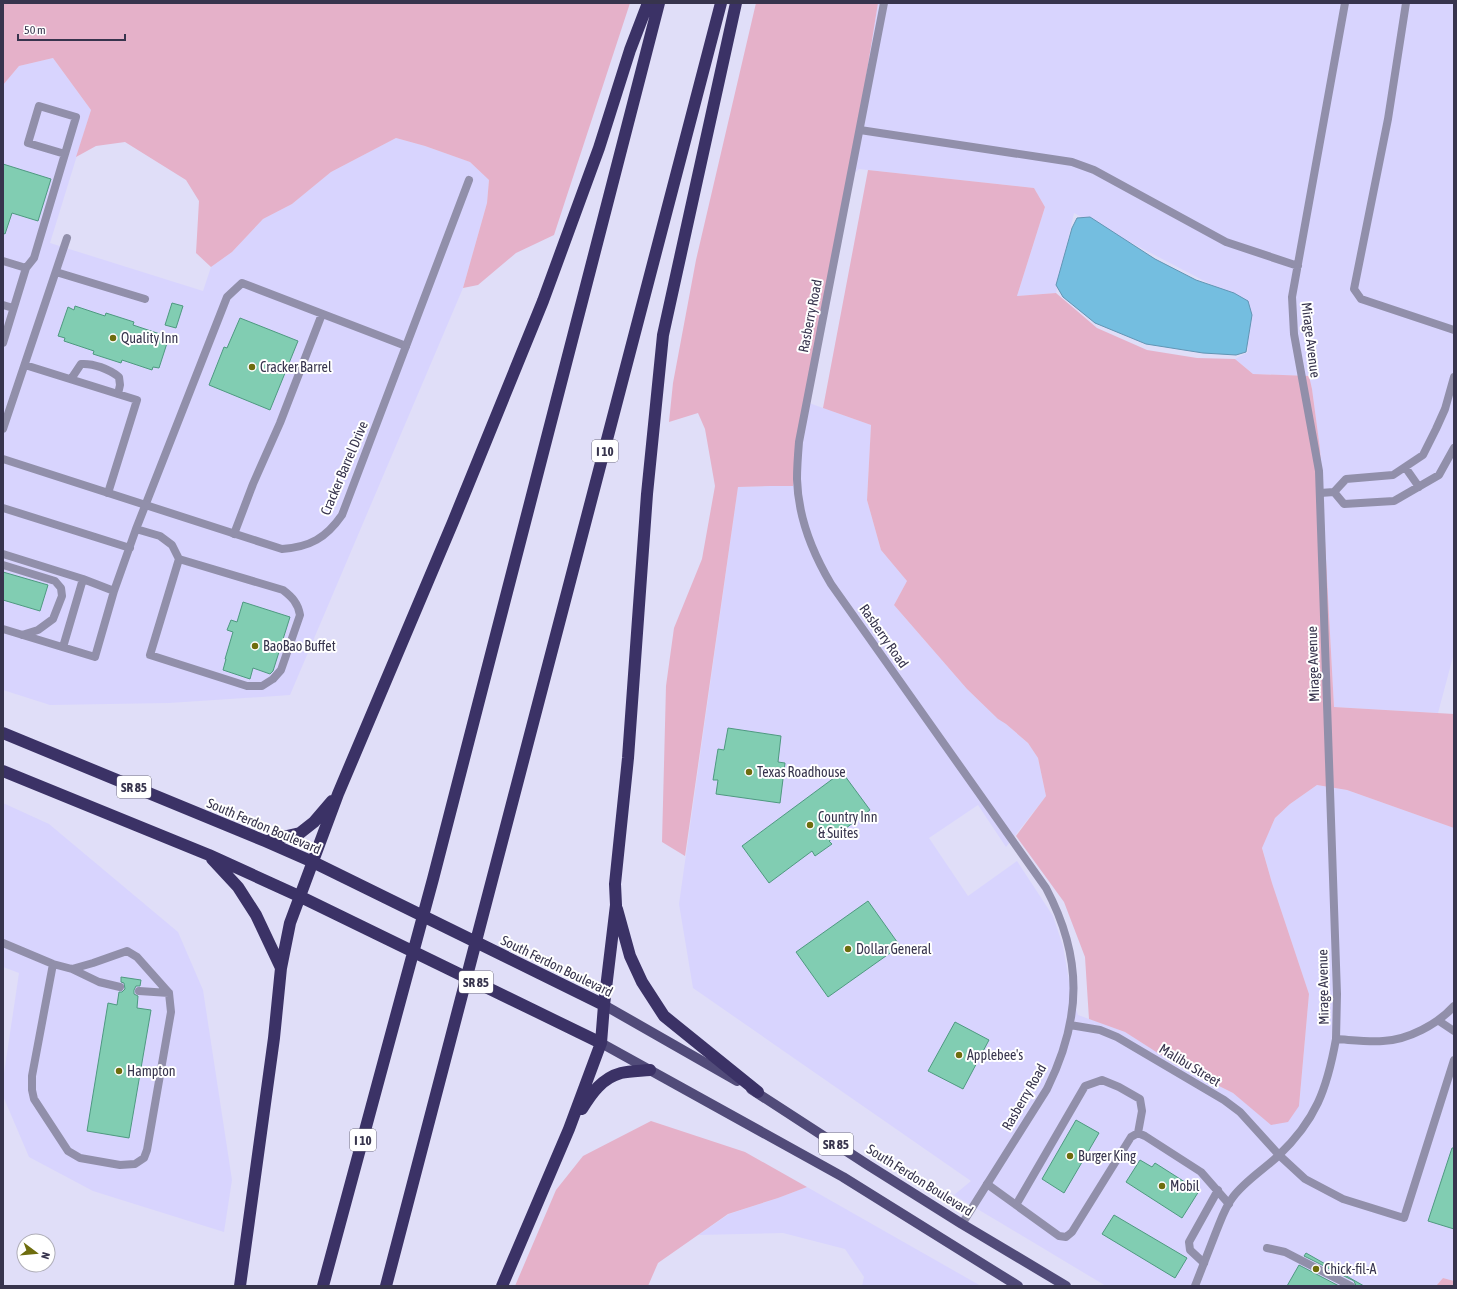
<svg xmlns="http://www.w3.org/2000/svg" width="1457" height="1289" font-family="'Asap Condensed',sans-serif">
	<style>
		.built { fill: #d8d4fe }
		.green { fill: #e5b1c9 }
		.water { fill: #74bee0; stroke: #6295b4 }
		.building { fill: #81cdb2; stroke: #4e9980 }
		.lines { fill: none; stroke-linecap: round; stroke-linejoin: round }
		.lane { stroke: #918faa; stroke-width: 8 }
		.street { stroke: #918faa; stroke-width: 8 }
		.primary { stroke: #514b79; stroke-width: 10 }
		.highway { stroke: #3b3266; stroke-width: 12 }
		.poi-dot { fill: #6e6d0e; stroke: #fff; stroke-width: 1.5 }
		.labels { text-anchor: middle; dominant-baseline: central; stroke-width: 4; stroke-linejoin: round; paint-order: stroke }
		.shield { fill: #fff; stroke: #737182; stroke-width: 1 }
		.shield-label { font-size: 13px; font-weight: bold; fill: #37344d }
		.street-label { font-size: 14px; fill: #37344d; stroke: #fff }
		.poi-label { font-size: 14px; fill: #37344d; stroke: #fff; text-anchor: start }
	</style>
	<rect width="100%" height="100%" fill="#e0def8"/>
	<path class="built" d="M878 3H1454V653L1438 713 1334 707 1320 449 1312 389 1308 376 1253 374 1235 359 1248 352 1246 316 1239 299 1074 213 1056 293 1017 296 1045 207 1034 188 859 169 850 176Z
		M53 58 91 110 50 243 203 291 211 267 232 252 263 219 292 204 331 172 396 138 425 146 470 162 489 180 487 203 463 288 290 695 169 703 50 705 3 690V85L19 66Z
		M809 403 871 425 867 500 881 550 907 581 894 605 967 689 998 719 1006 724 1028 743 1038 758 1046 796 1006 847 978 805 929 838 968 896 1017 861 1053 916 1063 946 1071 992 1078 1015 1125 1032 1175 1064 1233 1093 1271 1124 1299 1106 1309 994 1272 883 1262 847 1275 818 1290 804 1317 785 1347 790 1454 828V1281L1443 1278 1436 1286H1106L954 1195 971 1181 693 988 679 904 738 487 770 486H793Z
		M3 803 49 824 178 932 203 990 232 1180 224 1232 93 1191 29 1157 3 1096V1080L19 973 3 967Z
		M807 1187 981 1286H862L864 1277 845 1249 783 1233 698 1235 729 1214 778 1198Z"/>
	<path class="green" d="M3 3H630L554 235 516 253 478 285 463 288 487 203 489 180 470 162 425 146 396 138 331 172 292 204 263 219 232 252 211 267 196 253 199 201 186 180 125 142 96 146 76 157 91 110 53 58 19 66 3 85Z
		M756 3H878L850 176 793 486H770L738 487 685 856 662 842 666 686 674 628 702 559 715 486 705 429 698 413 669 422 673 383 696 260Z
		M868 170 1034 188 1045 207 1017 296 1056 293 1097 328 1147 350 1197 358 1235 359 1253 374 1309 376 1312 389 1320 449 1334 707 1454 714V828L1347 790 1317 785 1290 804 1275 818 1262 848 1272 883 1309 994 1299 1106 1288 1122 1271 1125 1233 1093 1175 1064 1125 1032 1089 1019 1085 957 1064 902 1016 836 1046 796 1038 758 1028 743 1006 724 998 719 967 689 894 605 907 581 881 550 867 500 871 425 823 408Z
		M651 1121 745 1152 807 1187 778 1198 728 1214 658 1263 648 1286H515L556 1190 583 1156Z
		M1443 1278 1454 1281V1286H1436Z"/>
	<path class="water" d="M1090 217 1155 259 1196 280 1234 293 1248 301 1252 315 1246 352 1236 355 1203 353 1146 344 1095 323 1063 297 1056 285 1072 228 1077 218Z"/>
	<path class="building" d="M3 164 51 179 38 221 12 213 5 234 3 233Z
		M172 303 183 306 176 328 165 325Z
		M75 306 105 316 106 313 134 322 133 325 169 337 159 368 153 367 152 370 122 360 121 363 93 354 94 351 64 341 65 338 58 336 68 307 74 310Z
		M240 318 298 341 270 410 209 385 224 347 227 348Z
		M3 572 48 585 40 611 3 600Z
		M243 602 290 617 273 671 270 674 253 668 250 679 223 670 226 659H225L233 632 227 630 231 620 237 622Z
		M728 728 781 736 778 762 785 763 780 803 716 794 718 780H713L718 749 724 750Z
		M842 772 870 810 829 841 832 844 815 856 812 851 769 883 742 846Z
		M868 901 900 946 828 997 796 952Z
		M121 977 141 980 140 986H136L134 990V994L138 996 137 1008 151 1010 129 1138 87 1131 108 1003 117 1005 119 992H122L125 989 124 983 121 982Z
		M955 1022 989 1040 963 1089 928 1071Z
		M1076 1120 1099 1133 1064 1193 1042 1179Z
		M1452 1148H1454V1229L1428 1221Z
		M1140 1160 1152 1167 1155 1163 1199 1191 1182 1218 1126 1182Z
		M1114 1215 1187 1258 1175 1278 1102 1234Z
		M1306 1253 1364 1286H1356L1354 1281 1304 1256Z
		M1299 1265 1339 1286H1287Z"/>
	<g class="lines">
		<path class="lane" d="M1406 3 1388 119 1354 289 1361 299 1454 330
			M860 130 1072 162 1094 170 1226 242 1298 266
			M3 261 26 268
			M56 272 145 299
			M3 305 13 308
			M3 343 26 268 34 258 76 117 39 106 28 143 65 154
			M25 365 137 400 108 493
			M71 379 81 364C93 363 109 369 119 377L120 385 118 394
			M3 429 67 238
			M1405 467 1419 487
			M1334 492 1344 504 1394 501 1439 475 1454 448
			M1320 493 1334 492 1346 479 1393 475 1423 455 1436 429 1445 409 1454 377
			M3 508 130 548
			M136 529 160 536 172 545 179 559 150 655 247 686H262L273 679 281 670 300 615C298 603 292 597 283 590L179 559
			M234 534 253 484 280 423 322 314
			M3 554 83 579 114 591
			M3 565 55 581 61 588 62 596 53 619 38 630 22 635
			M3 629 95 657 114 591 136 529 227 297 242 283 406 346
			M63 647 83 579
			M3 943 53 964 72 969 93 963 127 951 137 957 169 993 171 1012 147 1150 144 1158 135 1164 120 1165 80 1158 68 1151 34 1099 32 1090V1076L53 964
			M72 969 99 982 120 987
			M139 991 169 993
			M1439 1021 1454 1031
			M1336 1039 1337 994 1319 471 1294 334 1292 297 1345 3
			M1279 1155 1305 1179 1343 1199 1404 1218 1454 1060
			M987 1184 1059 1236 1066 1237 1072 1232 1131 1137 1138 1133 1145 1136 1201 1172 1229 1204
			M1016 1205 1085 1086 1102 1080 1119 1087 1140 1099 1142 1111 1138 1133
			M1267 1248 1285 1252 1351 1286
			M1204 1263 1190 1250 1189 1242 1218 1190"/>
		<path class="street" d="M884 3 799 442C798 454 797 467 797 479 798 517 812 552 831 584L1046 888C1083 958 1082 1018 1047 1089L962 1224
			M3 459 282 549C310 547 326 538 342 515L469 180
			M1070 1025 1100 1030 1117 1037 1224 1100 1240 1112 1279 1155
			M1195 1286C1202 1268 1209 1250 1216 1232 1221 1220 1225 1207 1233 1197 1245 1181 1263 1170 1278 1156 1316 1120 1327 1089 1336 1039 1352 1040 1368 1042 1383 1041 1408 1040 1438 1024 1454 1006"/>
		<path class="primary" d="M604 1005 737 1081
			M601 1043 843 1177 1018 1286
			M751 1089 868 1165 962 1224 1066 1286"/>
		<path class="highway" d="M3 733 265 841 313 862 604 1005
			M3 771 209 855 301 897 601 1043
			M265 841 300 833 314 822 332 801
			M212 859 238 887 256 915 281 968
			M617 909 630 956 642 982 664 1016 758 1092
			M582 1109C591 1094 602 1078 621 1073 630 1071 640 1071 650 1070
			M240 1286 274 1038 281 968 290 923 338 794 453 522 543 301 599 148 630 50 648 3
			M323 1286 433 879 659 3
			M386 1286 721 3
			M502 1286 569 1129 601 1043 604 1005 616 905 615 884 628 758 647 494 663 335 736 3"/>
	</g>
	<g class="poi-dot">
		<circle cx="113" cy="338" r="4"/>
		<circle cx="252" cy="367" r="4"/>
		<circle cx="255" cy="646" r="4"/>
		<circle cx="749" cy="772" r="4"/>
		<circle cx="810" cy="825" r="4"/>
		<circle cx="848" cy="949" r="4"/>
		<circle cx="959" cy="1055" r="4"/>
		<circle cx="119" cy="1071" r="4"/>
		<circle cx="1070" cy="1156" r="4"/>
		<circle cx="1162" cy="1186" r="4"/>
		<circle cx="1316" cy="1269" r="4"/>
	</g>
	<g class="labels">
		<g class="shield">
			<rect x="592" y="440" width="26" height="22" rx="3"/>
			<rect x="117" y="776" width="34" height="22" rx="3"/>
			<rect x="459" y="971" width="34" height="22" rx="3"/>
			<rect x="350" y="1129" width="26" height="22" rx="3"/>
			<rect x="819" y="1133" width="34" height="22" rx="3"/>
		</g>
		<g class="shield-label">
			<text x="605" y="451">I 10</text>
			<text x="134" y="787">SR 85</text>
			<text x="476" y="982">SR 85</text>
			<text x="363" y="1140">I 10</text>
			<text x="836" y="1144">SR 85</text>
		</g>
		<g class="street-label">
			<text transform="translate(810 316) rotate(-79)">Rasberry Road</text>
			<text transform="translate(1311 340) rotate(83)">Mirage Avenue</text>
			<text transform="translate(344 468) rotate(-67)">Cracker Barrel Drive</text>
			<text transform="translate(884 636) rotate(55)">Rasberry Road</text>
			<text transform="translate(1313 664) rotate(-92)">Mirage Avenue</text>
			<text transform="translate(264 826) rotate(23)">South Ferdon Boulevard</text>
			<text transform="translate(557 966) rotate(26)">South Ferdon Boulevard</text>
			<text transform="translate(1323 987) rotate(-91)">Mirage Avenue</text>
			<text transform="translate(1190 1065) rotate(31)">Malibu Street</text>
			<text transform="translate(1024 1097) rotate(-60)">Rasberry Road</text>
			<text transform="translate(920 1180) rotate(32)">South Ferdon Boulevard</text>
		</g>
		<g class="poi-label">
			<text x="121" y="338">Quality Inn</text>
			<text x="260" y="367">Cracker Barrel</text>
			<text x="263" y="646">BaoBao Buffet</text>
			<text x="757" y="772">Texas Roadhouse</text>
			<text x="818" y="817">Country Inn<tspan x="818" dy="16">&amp; Suites</tspan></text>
			<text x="856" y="949">Dollar General</text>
			<text x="967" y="1055">Applebee's</text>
			<text x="127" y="1071">Hampton</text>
			<text x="1078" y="1156">Burger King</text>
			<text x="1170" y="1186">Mobil</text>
			<text x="1324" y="1269">Chick-fil-A</text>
		</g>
	</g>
	<rect width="1457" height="1289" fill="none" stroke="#37344d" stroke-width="8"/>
	<g transform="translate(36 1253) rotate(106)"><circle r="19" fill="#ffffff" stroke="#afaeb8"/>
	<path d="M0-3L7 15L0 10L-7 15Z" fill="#6e6d0e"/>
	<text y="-6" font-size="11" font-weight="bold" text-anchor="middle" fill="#37344d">N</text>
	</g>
	<path d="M18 34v6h107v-6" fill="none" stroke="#37344d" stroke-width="2"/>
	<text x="24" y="34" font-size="12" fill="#37344d" stroke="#ffffff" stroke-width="3" paint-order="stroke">50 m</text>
</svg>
